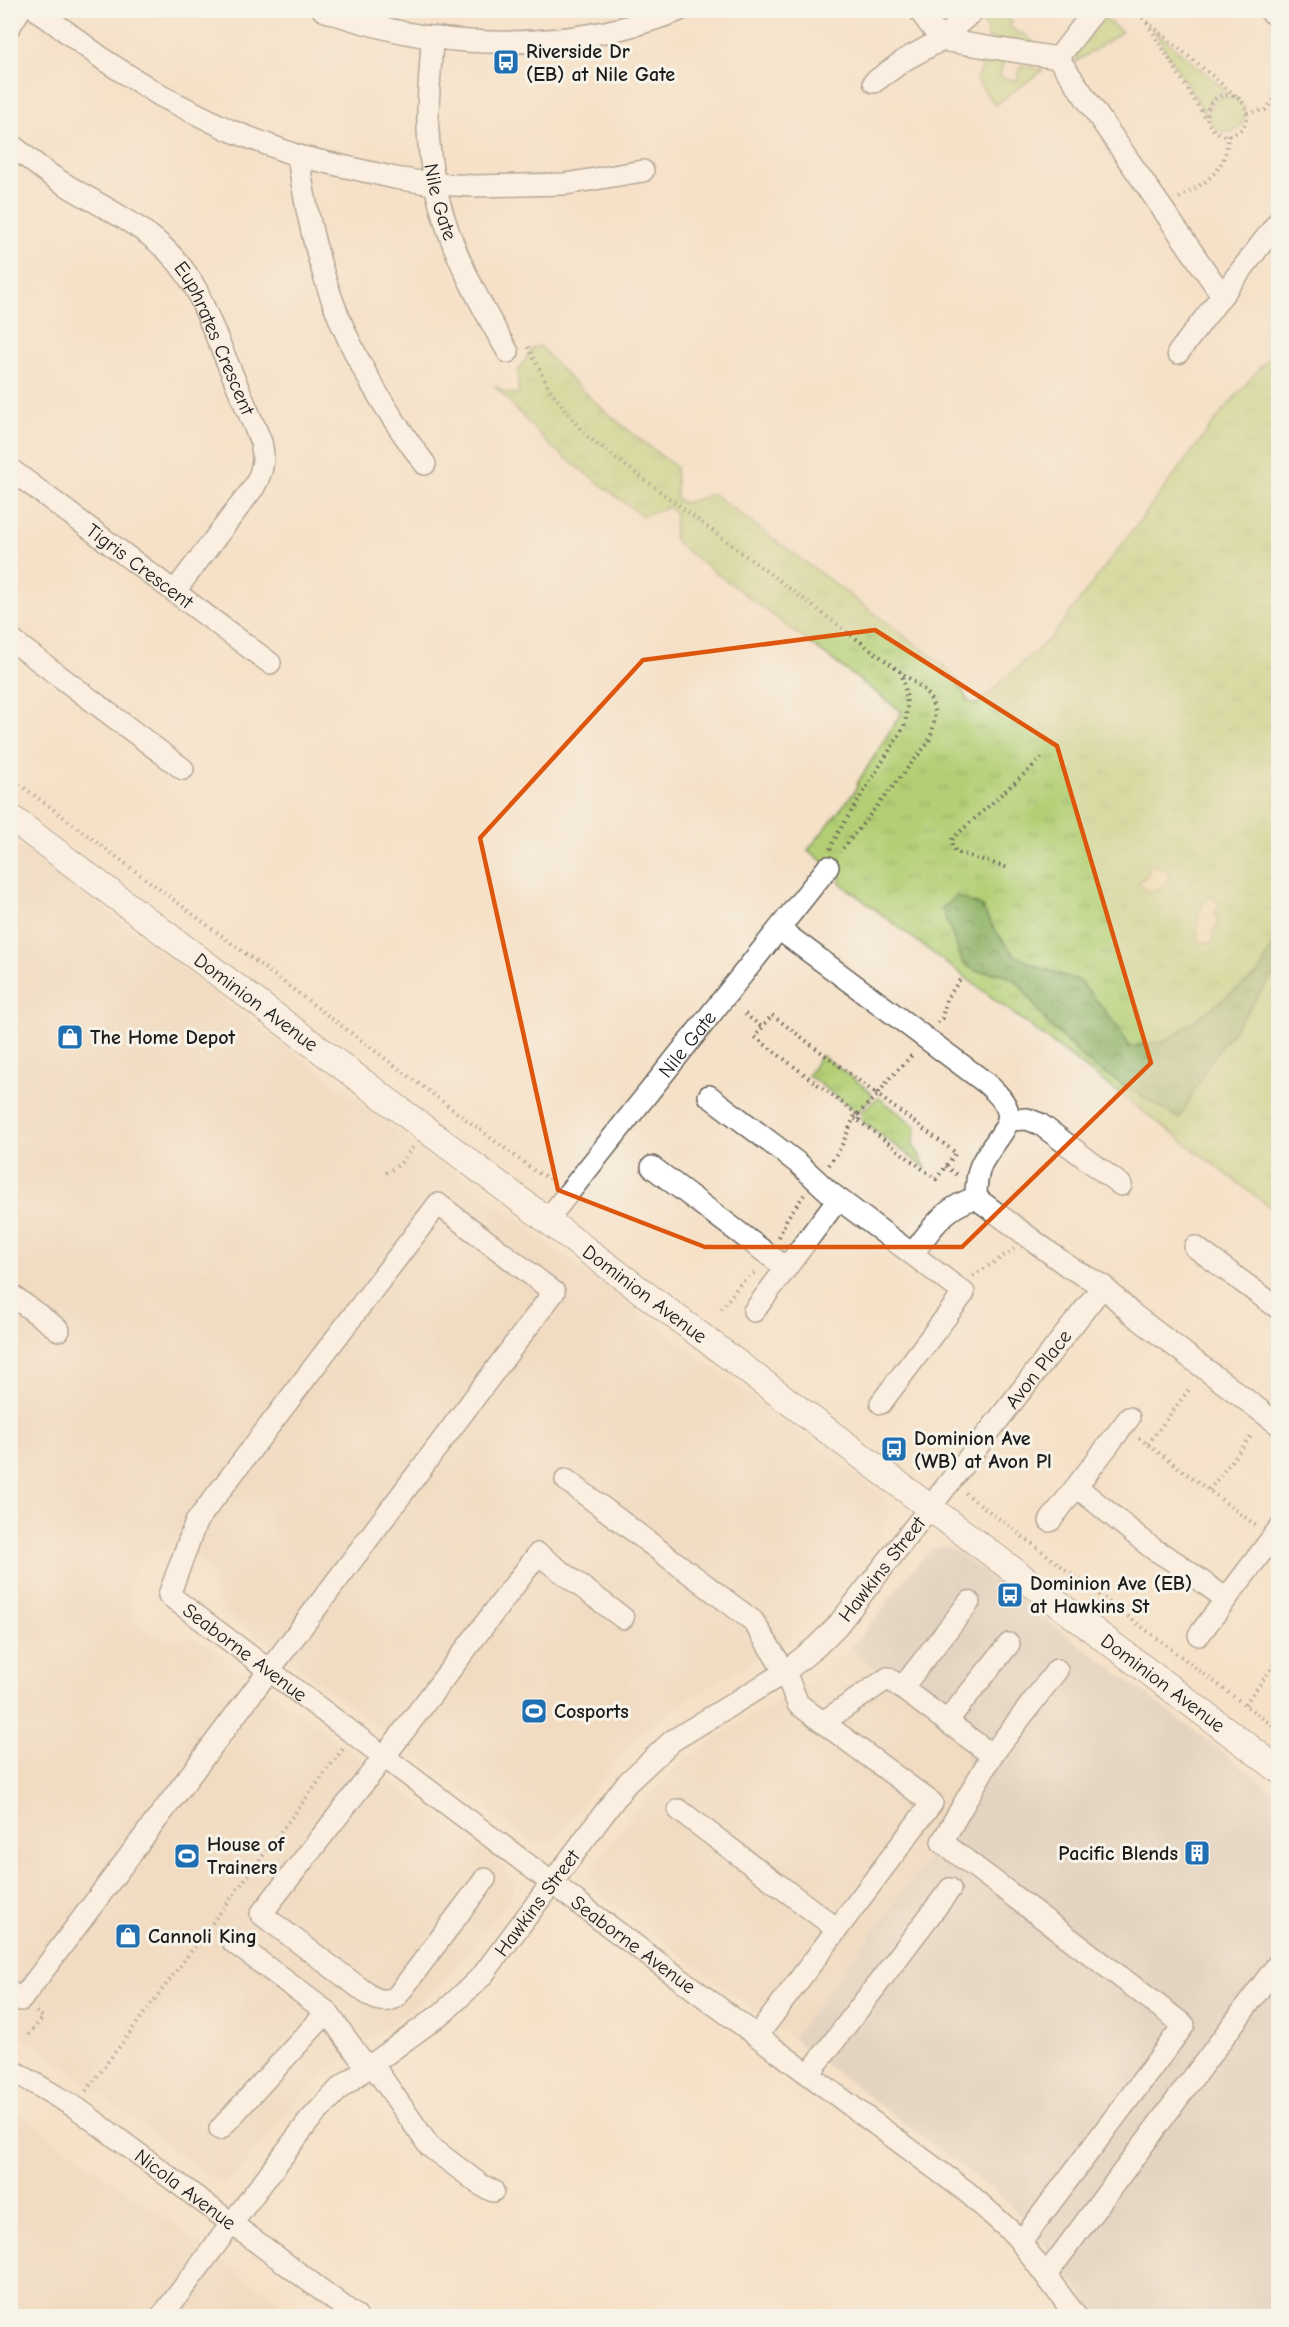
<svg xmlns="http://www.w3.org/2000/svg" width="1289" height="2327" font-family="'Comic Neue',sans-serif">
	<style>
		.built { fill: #ebd2b9 }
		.industrial { fill: #cdc2b9 }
		.grass { fill: url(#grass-tufts); stroke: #687648; stroke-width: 1.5 }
		.forest { fill: url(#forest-crowns); stroke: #556741; stroke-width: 1.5 }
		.sand { fill: url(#sand-dots); stroke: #857b5d; stroke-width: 1.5 }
		.green { fill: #b3cf75; stroke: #687648; stroke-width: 1.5 }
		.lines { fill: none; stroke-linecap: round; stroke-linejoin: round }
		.minor-casing { stroke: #686158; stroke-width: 24 }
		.major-casing { stroke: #686158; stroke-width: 28 }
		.path { stroke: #686158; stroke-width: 4; stroke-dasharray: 1.5 4.5; stroke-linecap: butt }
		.minor { stroke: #fff; stroke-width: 21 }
		.major { stroke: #fff; stroke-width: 26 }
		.marked { fill: none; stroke: #de560d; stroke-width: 4.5; stroke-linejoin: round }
		.labels { text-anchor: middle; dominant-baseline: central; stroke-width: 6; stroke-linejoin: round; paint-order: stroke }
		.poi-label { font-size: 20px; font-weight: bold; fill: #1c1c1c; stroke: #f7f3e8; text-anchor: start }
		.street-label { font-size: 20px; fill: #1c1c1c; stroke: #f7f3e8 }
	</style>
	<defs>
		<pattern id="grass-tufts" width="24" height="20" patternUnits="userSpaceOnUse" patternTransform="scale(1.5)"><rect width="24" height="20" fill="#b3cf75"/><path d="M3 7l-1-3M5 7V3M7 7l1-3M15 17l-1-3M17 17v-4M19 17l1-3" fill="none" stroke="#99b165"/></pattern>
		<pattern id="forest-crowns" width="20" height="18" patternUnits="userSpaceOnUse" patternTransform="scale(1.5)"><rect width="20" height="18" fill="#8eb266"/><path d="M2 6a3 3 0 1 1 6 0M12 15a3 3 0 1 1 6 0" fill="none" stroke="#739053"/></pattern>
		<pattern id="sand-dots" width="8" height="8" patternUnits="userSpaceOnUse" patternTransform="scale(1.5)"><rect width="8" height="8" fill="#eeda9e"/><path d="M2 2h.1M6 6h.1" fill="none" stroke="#ccba88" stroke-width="1.8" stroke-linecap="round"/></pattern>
	</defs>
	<rect width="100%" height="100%" fill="#f7f3e8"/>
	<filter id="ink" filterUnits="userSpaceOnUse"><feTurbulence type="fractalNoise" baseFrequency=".0167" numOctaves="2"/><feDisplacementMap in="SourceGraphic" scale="12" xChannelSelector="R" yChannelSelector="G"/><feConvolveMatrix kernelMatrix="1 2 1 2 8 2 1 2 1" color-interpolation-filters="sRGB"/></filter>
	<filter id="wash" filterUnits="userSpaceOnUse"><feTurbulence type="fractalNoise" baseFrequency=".008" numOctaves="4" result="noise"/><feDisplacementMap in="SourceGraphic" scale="24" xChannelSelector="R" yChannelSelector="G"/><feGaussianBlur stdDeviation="1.35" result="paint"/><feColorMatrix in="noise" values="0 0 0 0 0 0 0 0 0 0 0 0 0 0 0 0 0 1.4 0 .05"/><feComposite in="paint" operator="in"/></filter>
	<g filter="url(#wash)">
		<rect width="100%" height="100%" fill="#f5e1c8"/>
		<path class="built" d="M10 839 874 1489 884 1498 889 1507 890 1516 884 1528 823 1608 782 1644 685 1701 656 1721 622 1753 559 1833 551 1840 541 1843 533 1842 521 1834 228 1614 219 1602 210 1572 199 1558 183 1551 165 1550 153 1555 138 1567 131 1580 128 1594 133 1616 142 1627 151 1634 164 1639 192 1638 211 1646 505 1868 514 1884 511 1897 453 1972 417 2006 325 2072 293 2104 238 2174 223 2182 215 2180 208 2176 59 2062 11 2029Z
			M849 1649 958 1732 965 1741 969 1773 918 1842 932 1853 792 2039 601 1894 592 1883V1877L595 1866 638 1807 679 1764 719 1736 807 1684Z
			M10 2106 21 2114 298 2316H11Z"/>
		<path class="industrial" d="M944 1546 959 1553 1278 1794V2316H1098L1047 2247 1006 2200 792 2039 932 1853 918 1842 969 1773 965 1741 958 1732 849 1649 870 1624 925 1554 932 1548Z"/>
		<path class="grass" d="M987 11H998L1012 22 1009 26 1020 34 1023 33 1040 47 987 38V29L980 18Z
			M1103 17 1122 32 1076 62 1078 50Z
			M1153 29 1227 91C1214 94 1207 100 1205 114Z
			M987 58 1003 61 1000 77 1017 81 1021 65 1043 70 995 105 976 79Z
			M540 346C580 394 627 430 676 467V498L684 503 713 494 944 665 957 680 968 701 976 705 1054 634 1219 416 1278 346V1213L840 883 841 875 808 850 855 791 858 782 902 712 680 546 674 539 675 513 668 507 642 516 549 445 494 385 506 393 518 394V371L533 348Z
			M821 1055 871 1092 872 1097 857 1112 808 1075Z
			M879 1098 916 1126 913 1144 927 1169 862 1121 861 1113 875 1100Z"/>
		<path class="forest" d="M956 896 981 906 992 926 1013 954 1038 967 1080 981 1115 1023 1130 1047 1166 1041 1259 973 1278 933V969L1210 1062 1179 1119 1091 1065 1048 1024 1018 982 1003 974 976 971 963 963 942 909Z"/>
		<path class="sand" d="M1152 864 1165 869 1171 876C1165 888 1145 899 1139 882L1148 874 1150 865Z
			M1210 897 1221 902 1215 912 1219 924 1214 930 1213 940 1209 943H1201L1198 939C1195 926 1199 905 1210 897Z"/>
		<path class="green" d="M1209 114a18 18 0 1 1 36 0a18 18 0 1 1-36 0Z"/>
	</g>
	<g filter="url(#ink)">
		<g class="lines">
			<defs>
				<g id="minor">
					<path d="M37 10 107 62 161 96 229 130 298 156 395 178 434 184 475 186 565 184 643 171"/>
					<path d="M323 10C358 22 394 32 430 37 512 49 604 40 680 10"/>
					<path d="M919 10 941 40"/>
					<path d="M1269 10 1278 18"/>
					<path d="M10 26 20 10"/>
					<path id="s1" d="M432 37C431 68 427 99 428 129 431 212 467 282 508 352"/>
					<path d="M941 40 1058 58 1222 295"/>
					<path d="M1058 58 1095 10"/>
					<path d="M874 82 906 59 941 40 974 10"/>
					<path id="s2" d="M10 144C25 155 39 168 55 178 110 214 164 229 197 291L261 442C265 459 263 471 254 487L175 591"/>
					<path d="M298 156C315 280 350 365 425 464"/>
					<path d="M1178 353 1278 222"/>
					<path id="s3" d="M10 469 270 663"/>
					<path d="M10 639 183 769"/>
					<path d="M779 929 986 1083C1027 1119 1003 1126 983 1161 977 1171 976 1186 976 1198"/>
					<path d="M709 1096 799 1164 828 1191 964 1293 881 1403"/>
					<path d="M1009 1120 1027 1119 1040 1124 1121 1185"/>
					<path d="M652 1167 786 1268"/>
					<path d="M976 1198 1069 1267 1103 1286 1131 1313 1278 1424"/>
					<path id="s4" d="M547 1220 828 867"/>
					<path d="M1195 1247 1278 1308"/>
					<path d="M912 1254C932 1229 943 1207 976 1198"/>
					<path d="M10 1294 59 1330"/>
					<path d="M754 1311 838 1199"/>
					<path d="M566 1480 753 1621 785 1672 798 1704 932 1803 757 2036"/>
					<path d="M1077 1487 1152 1548 1175 1562 1226 1599"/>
					<path d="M1050 1521 1129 1418"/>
					<path d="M1199 1635 1278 1530"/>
					<path d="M902 1688 969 1602"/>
					<path d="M947 1721 1009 1644"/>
					<path d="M823 1722 888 1678 992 1755 1057 1670"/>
					<path d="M992 1755 942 1842 1184 2025 1021 2242"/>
					<path d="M679 1810 837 1929"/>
					<path d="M485 1879 397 1996C388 2003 378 2001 369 1995L261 1914 384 1757 538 1554 623 1618"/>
					<path d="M233 1942 327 2012 368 2069"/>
					<path id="s5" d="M10 1992 21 2000 255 1689 286 1648 554 1292 438 1204 196 1522 169 1595C305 1697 440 1799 576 1901L582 1906 967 2192 1016 2236 1076 2316"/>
					<path d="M373 2065 429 2146 481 2185 493 2191"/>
					<path id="s6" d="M10 2069 78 2109 356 2316"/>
					<path d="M809 2074 950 1889"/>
					<path d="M220 2129 327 2012"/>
					<path d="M1046 2275 1278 1964"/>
					<path id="s7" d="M162 2316 309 2121 340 2088 445 2011 482 1976 626 1784 672 1741 785 1672 817 1646 837 1626 1103 1286"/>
				</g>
				<g id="major">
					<path id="s8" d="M10 817 1278 1769"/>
				</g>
			</defs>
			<use href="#minor" class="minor-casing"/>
			<use href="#major" class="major-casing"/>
			<path class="path" d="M1133 10 1241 100
				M1147 23 1206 119
				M1207 115a20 20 0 1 1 40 0a20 20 0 1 1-40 0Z
				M1247 113 1265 110 1278 95
				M1179 198C1208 181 1227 171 1228 134
				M528 347 550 390 585 435 922 688C939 704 936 723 928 743L840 852
				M10 777 535 1171 550 1179
				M830 849 838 833 904 727C909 707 907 692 901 672
				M1006 867 956 852 951 843 953 838 1043 757
				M745 1014 763 1028
				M937 1023 942 1018 946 1000 961 978
				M879 1093 889 1079 914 1053
				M857 1114 755 1037 772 1015 874 1092 878 1091 879 1095 875 1097 874 1092
				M858 1114 875 1097
				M859 1121 936 1179 956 1153 879 1096
				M829 1165 841 1147 855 1115 858 1114 861 1116 859 1121 855 1119
				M946 1166 957 1175
				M386 1173 400 1164 413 1147
				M779 1237 787 1218 804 1195
				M973 1276 1014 1249
				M721 1309 741 1283 757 1271
				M1139 1438 1258 1527
				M1148 1444 1190 1388
				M1209 1490 1252 1435
				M965 1493 1278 1730
				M1245 1704 1278 1660
				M29 2035 43 2017 36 2012
				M86 2091 343 1749"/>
			<use href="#minor" class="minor"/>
			<use href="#major" class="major"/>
		</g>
	</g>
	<path d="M0 0H1289V2327H0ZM875 630 1057 746 1151 1063 962 1247H705L558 1190 480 838 643 660Z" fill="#f5e1c8" fill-opacity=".55" fill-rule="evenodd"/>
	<path class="marked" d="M875 630 1057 746 1151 1063 962 1247H705L558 1190 480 838 643 660Z"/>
	<defs>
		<symbol id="bus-square" viewBox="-11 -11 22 22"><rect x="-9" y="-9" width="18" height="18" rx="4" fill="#1f6fb2" stroke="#f7f3e8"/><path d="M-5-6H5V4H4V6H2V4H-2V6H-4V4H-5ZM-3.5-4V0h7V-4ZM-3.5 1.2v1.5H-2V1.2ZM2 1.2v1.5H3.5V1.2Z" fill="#fff"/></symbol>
		<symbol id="shop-square" viewBox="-11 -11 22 22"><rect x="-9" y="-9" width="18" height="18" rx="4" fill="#1f6fb2" stroke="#f7f3e8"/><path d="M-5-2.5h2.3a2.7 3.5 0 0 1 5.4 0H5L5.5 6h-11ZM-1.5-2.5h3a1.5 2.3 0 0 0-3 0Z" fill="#fff"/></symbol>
		<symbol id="stadium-square" viewBox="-11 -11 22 22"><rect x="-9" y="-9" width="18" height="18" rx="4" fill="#1f6fb2" stroke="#f7f3e8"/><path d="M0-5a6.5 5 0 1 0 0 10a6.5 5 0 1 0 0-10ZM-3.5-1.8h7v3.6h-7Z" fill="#fff"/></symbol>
		<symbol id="building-square" viewBox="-11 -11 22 22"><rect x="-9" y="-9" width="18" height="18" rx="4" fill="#1f6fb2" stroke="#f7f3e8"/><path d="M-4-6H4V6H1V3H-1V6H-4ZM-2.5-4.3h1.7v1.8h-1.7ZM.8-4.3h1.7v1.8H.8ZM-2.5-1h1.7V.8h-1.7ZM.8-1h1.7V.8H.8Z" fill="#fff"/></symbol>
	</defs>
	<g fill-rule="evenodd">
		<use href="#bus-square" x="491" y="47" width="30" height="30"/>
		<use href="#shop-square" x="55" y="1022" width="30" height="30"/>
		<use href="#bus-square" x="879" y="1434" width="30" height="30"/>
		<use href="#bus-square" x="995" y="1580" width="30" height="30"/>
		<use href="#stadium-square" x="519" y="1696" width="30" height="30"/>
		<use href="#building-square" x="1182" y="1838" width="30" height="30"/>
		<use href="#stadium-square" x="172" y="1841" width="30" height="30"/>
		<use href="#shop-square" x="113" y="1921" width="30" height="30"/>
	</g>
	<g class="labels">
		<g class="poi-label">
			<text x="526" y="51">Riverside Dr<tspan x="526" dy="23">(EB) at Nile Gate</tspan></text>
			<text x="90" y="1037">The Home Depot</text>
			<text x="914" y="1438">Dominion Ave<tspan x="914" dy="23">(WB) at Avon Pl</tspan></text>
			<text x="1030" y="1583">Dominion Ave (EB)<tspan x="1030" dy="23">at Hawkins St</tspan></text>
			<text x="554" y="1711">Cosports</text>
			<text x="207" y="1844">House of<tspan x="207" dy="23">Trainers</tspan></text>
			<text x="1178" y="1853" text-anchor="end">Pacific Blends</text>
			<text x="148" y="1936">Cannoli King</text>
		</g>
		<g class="street-label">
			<text stroke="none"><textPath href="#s1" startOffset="166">Nile Gate</textPath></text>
			<text stroke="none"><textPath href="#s2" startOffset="291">Euphrates Crescent</textPath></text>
			<text stroke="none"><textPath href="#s3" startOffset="162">Tigris Crescent</textPath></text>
			<text stroke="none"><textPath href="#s8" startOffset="308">Dominion Avenue</textPath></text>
			<text stroke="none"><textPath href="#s4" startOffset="225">Nile Gate</textPath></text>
			<text stroke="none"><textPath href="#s8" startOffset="794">Dominion Avenue</textPath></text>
			<text stroke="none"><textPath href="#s7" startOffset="1302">Avon Place</textPath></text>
			<text stroke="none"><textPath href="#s7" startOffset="1048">Hawkins Street</textPath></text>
			<text stroke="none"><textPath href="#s5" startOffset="1618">Seaborne Avenue</textPath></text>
			<text stroke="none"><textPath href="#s8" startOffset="1442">Dominion Avenue</textPath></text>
			<text stroke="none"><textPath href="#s7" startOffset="562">Hawkins Street</textPath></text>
			<text stroke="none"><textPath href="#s5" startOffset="2104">Seaborne Avenue</textPath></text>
			<text stroke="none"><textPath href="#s6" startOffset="213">Nicola Avenue</textPath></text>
		</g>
	</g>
	<rect width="1289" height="2327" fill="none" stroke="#f7f3e8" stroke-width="36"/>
</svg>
